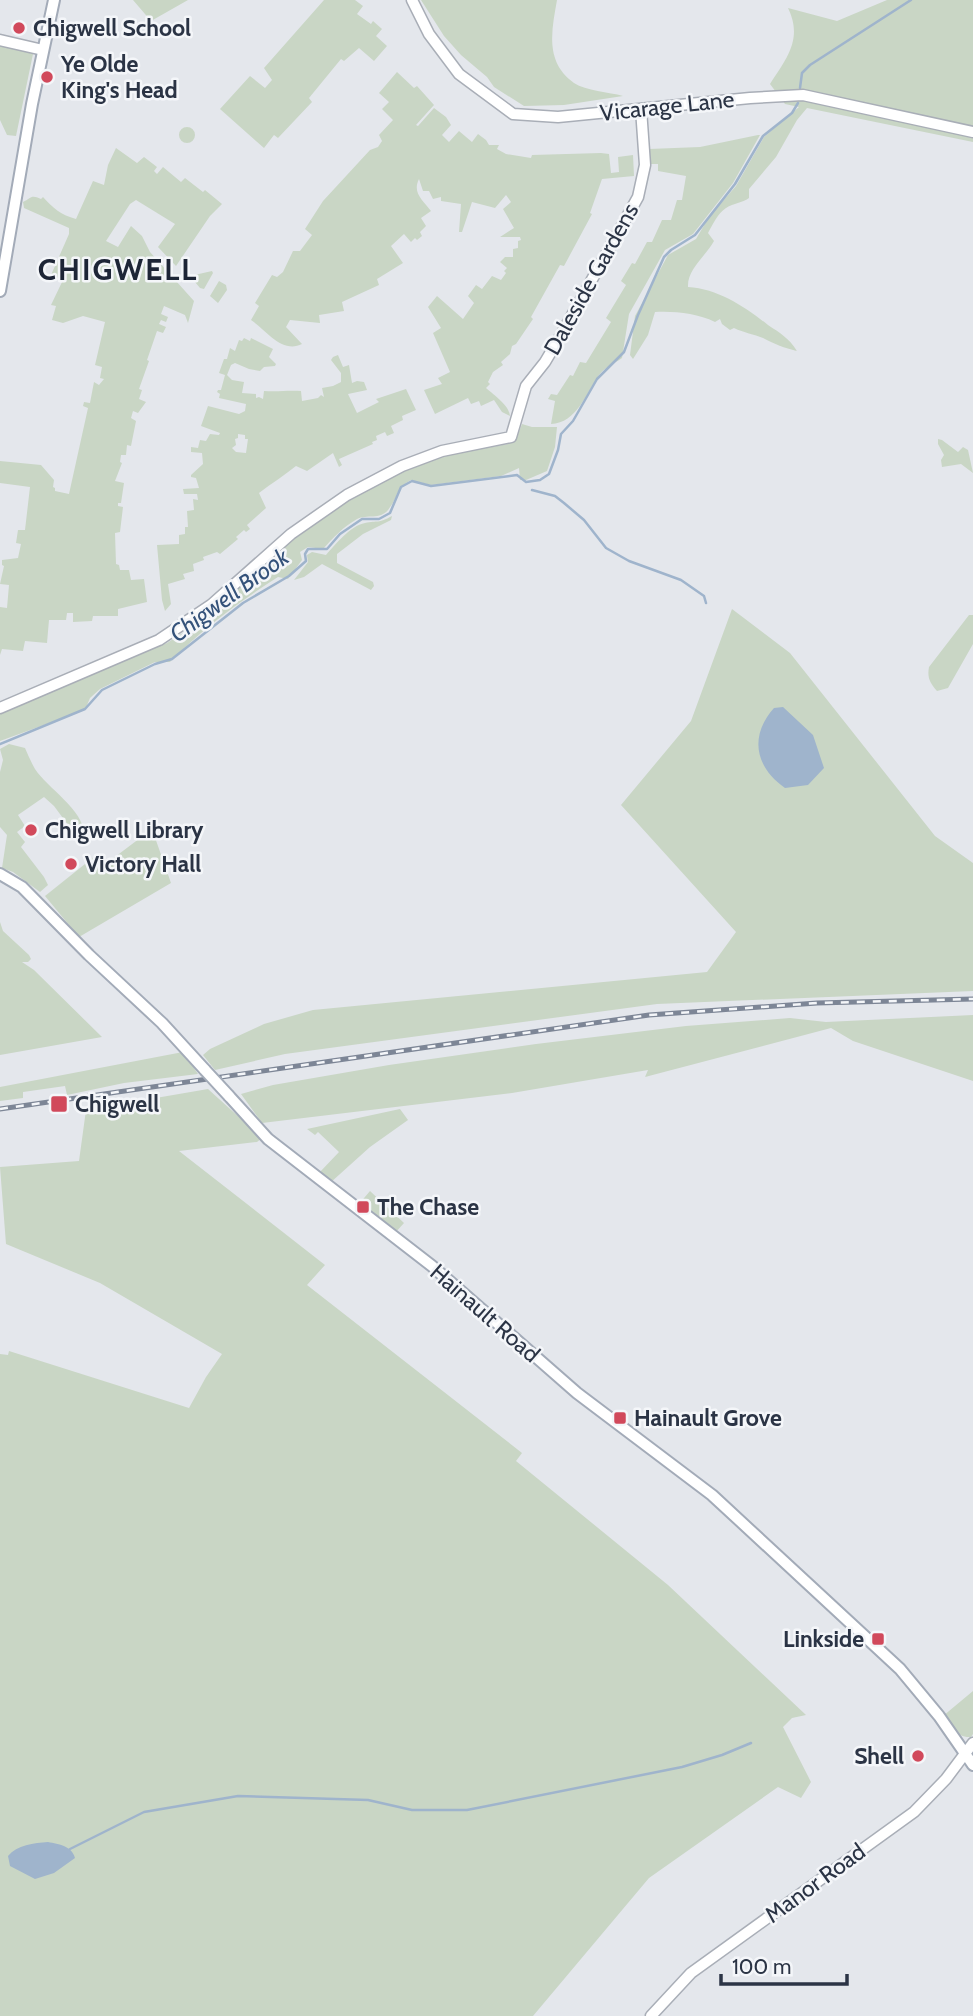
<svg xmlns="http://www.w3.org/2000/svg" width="973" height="2016" font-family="Cabin,sans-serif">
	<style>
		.green { fill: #c9d6c5; fill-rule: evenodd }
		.water { fill: #9fb4cc }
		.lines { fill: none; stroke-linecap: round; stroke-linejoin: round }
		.stream { stroke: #9fb4cc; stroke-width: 2.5 }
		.secondary-casing { stroke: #a9aeb7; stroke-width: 13 }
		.primary-casing { stroke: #a3abb8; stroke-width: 14 }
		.secondary { stroke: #fff; stroke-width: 10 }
		.primary { stroke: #fff; stroke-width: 10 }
		.rail-casing { stroke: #7d8696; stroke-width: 5 }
		.rail { stroke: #f4f6f9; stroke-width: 2.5; stroke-dasharray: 8; stroke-linecap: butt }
		.primary-bridge-casing { stroke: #a3abb8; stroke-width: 14; stroke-linecap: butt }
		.primary-bridge { stroke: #fff; stroke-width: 10 }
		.poi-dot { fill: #d1495b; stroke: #f4f6f9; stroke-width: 2.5 }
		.labels { text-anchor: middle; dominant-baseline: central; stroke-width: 5; stroke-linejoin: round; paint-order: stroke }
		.poi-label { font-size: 23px; font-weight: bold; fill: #2b3445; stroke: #f4f6f9; text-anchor: start }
		.street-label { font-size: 23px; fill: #2b3445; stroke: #f4f6f9 }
		.water-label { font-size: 24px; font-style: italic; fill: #34527a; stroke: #f4f6f9 }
		.district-label { font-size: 30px; font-weight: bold; letter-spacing: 2px; fill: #1d2536; stroke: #f4f6f9 }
	</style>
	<rect width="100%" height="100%" fill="#e4e7ec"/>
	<path class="green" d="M133 0H188L151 21Z
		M324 0H355L363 6 357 14 371 24 373 21 382 29 376 36 387 46 374 61 359 48 344 61 341 59 309 98 312 102 278 138 274 135 264 148 220 109 250 76 265 88 272 80 264 68Z
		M421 0H557C552 29 544 62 574 83 586 91 609 92 623 96L564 105 524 106 494 87 487 77 461 55 444 36Z
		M887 0H973V142L807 108 797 120 776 157 749 189V198C742 203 734 203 726 208 718 213 713 224 708 233L714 241C706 256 687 269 688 287 719 289 745 307 768 325 780 333 789 338 797 351 784 348 775 344 763 338 754 334 744 333 734 328L730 330 722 324 720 319 715 322C697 313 674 311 655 312L648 335 633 359 630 355 635 316 668 255 696 239 709 217 736 186 764 137 799 107 785 104 770 84C787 58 803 39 788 8L837 21Z
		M0 43 33 54 16 136 7 135 0 120Z
		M397 72 414 88 417 86 434 105 416 125 418 126 434 108 446 117 451 125 442 135 449 142 459 131 472 142 478 134 486 140 489 145H499L497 149 506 154 531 158 532 155 601 153 609 154 611 173 619 172 618 157 633 155 634 176 602 179 590 213 592 214 564 266 560 265 531 317 533 319 516 344 512 346 510 354 501 362 503 365 493 372 488 382 490 384 486 388C495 396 509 405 510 416L502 412 494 400 481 406 479 401 471 404 468 398 435 414 424 390 442 384 438 378 450 372 433 333 441 328 428 307 437 296 463 319 474 303 468 296 476 285 482 289 492 276 501 280 506 273 504 271 507 268 500 262 505 257H513V249L518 248V241L521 240 520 237H500L514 228 503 209 511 202 506 195 495 208 472 202 462 232H459L461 204 441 201V197L433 199 429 191H423L419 179C412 193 423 200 431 211L421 218 426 226 420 232 422 236 417 240 415 238 411 242 404 234 391 246 403 263 377 279 379 285 342 302 344 311 319 315 320 323 290 320 286 327 302 344C282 354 266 330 251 320L259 306 255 303 272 275 277 277 283 272 293 251H300L312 235 305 229 323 201 370 150 378 147 382 141 379 135 393 120 382 109 389 102 379 93Z
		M179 135a8 8 0 1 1 16 0a8 8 0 1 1-16 0Z
		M758 135H760L733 183 693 234 665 250 629 314 622 358C615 363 604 368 599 375 586 393 577 423 551 424L555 401 548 399 551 394 557 395 570 375 573 376 580 362 586 363 611 322 606 318 626 285 621 281 632 263 635 264 647 242H652L662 220H671L677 200H682L686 176 658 171V164H649V149L700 147Z
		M116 148 137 163 144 157 157 167 154 171 157 174 163 167 181 182 185 178 203 192 205 190 222 204 210 216 176 266 158 247 175 224 136 200 130 204 106 241 118 247 131 226 142 236 150 252 194 301 188 323 185 315 164 306 161 314 168 317 166 322 161 320 159 324 166 327 163 333 157 331 147 360 149 361 139 389 142 390 139 399 146 402 138 413 133 411 131 418 136 421 131 446 127 445 126 455H121L120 462 122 463 115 481 124 483 121 503H118V506L123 507 120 532 115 533 116 564 119 565 120 570H129L131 580 144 579 147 602 118 609V616H93L92 621 73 622V613H67L66 620H49L47 643 25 641 23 651 2 649 0 655V607L7 608 9 585 0 584 4 566 2 565V560L18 558 21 544 16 543 18 530H25L30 487 0 483V461L41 465 54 480 53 487 55 488V491L69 494 88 408 83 406 84 402 90 403 94 382 99 385 104 379 100 378 102 367 95 365 105 322 83 316 63 323 52 320 56 306 51 305 63 280 51 275 69 234V228L24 208 23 202C31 198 31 194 41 199L43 197C53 208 61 215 76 219L93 181 104 185 108 165Z
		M212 271 213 273 204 289 200 288 190 276Z
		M219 281 226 285 227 290 218 303 210 296Z
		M244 338 250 341 251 338 273 349 269 357 276 364 275 366 264 367 260 371 249 369 235 363 231 365 227 375 232 380 244 382 242 393 256 394V398L259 397 263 399 264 391C279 392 288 390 301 391L302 401 318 398 321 395 324 397 322 388 333 386 341 382V373L331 360 333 357 338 355 343 367 349 365 352 383 357 381 364 382 367 390 348 394 357 413 379 402 376 399 406 389 416 410 402 416 403 420 391 426 394 433 387 436 385 432 376 436 377 440 372 442 373 444 339 459 342 465 339 467 333 453 307 471 296 466C285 475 272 483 259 493L266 508 247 525 250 529 246 532 244 530 236 537 238 539 220 554 217 552 203 557 204 560 193 564 194 571 183 574 185 579 168 584 171 604 165 611 162 600 157 545 179 544V535L185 534V527H188L187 511 194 510 193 499 198 500 197 494H184L183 489 199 488 196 478 191 477V475L203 464 202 453 191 452V447L198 448 200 440 206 441 210 434 219 435 220 433 201 426 208 406 239 414 245 411 246 404 219 398 220 394 217 392 218 390H221L225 375 219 373 224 359H227L230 348 235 351 239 340 242 341ZM238 434 245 435V439H248L246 453 236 452 232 448 236 445 235 439 238 438Z
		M522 424 532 427H557L555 447 547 471 526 480H520L519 468 501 476 431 485 411 480C394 489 399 497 388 510 380 520 367 514 357 519 343 527 333 538 323 549L308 547 300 552 302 560 288 579 278 577C239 602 202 629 170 662H155L100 689 90 698 85 710 0 741V713L167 643 211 615 280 548 349 500 404 471 449 455 508 444 517 437Z
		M938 439 942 440 958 452 963 447 968 450 973 473 961 464 942 467 941 460 944 455 938 444Z
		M392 516 391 520 363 534 337 554V563L373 582 374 586 371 590 322 564 304 577 294 580 308 562 307 555 312 552 326 555C336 544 350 526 365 523 378 520 378 524 392 516Z
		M732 609 790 653 935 836 973 863V991L657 1004 285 1054 215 1070 203 1055 210 1049 264 1024 313 1010 707 972 736 932 621 805 691 721Z
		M969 615H973V644L948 688 937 691C930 683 927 678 929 667Z
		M9 744 25 748C28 755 31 762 35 769 47 788 86 811 84 836L77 837 54 806 44 797 18 815 25 826 17 832 25 842 21 847 44 877 48 885 40 892 13 872 2 868 7 835 0 827V772L3 760 0 749Z
		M152 829 171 883 79 937 45 896 95 856 103 866Z
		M0 922 3 931 29 955 31 959 28 962H22L34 970 102 1037 0 1055Z
		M973 1015V1081L853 1041 831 1028 645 1077 648 1070 512 1093 262 1123 241 1094 273 1085 389 1065 536 1044 686 1026 790 1018 826 1022Z
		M183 1052 198 1074 124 1083 67 1095 65 1086 23 1092V1098L0 1101V1087Z
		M208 1089 262 1138 257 1142 179 1151 325 1265 307 1285 522 1453 516 1461 668 1585 806 1715 792 1718 783 1727 811 1782 801 1798 778 1787 649 1878 533 2016H0V1354L8 1355 9 1351 189 1408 206 1377 222 1354 100 1283 6 1244 0 1167 79 1161 86 1110Z
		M400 1109 408 1120 370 1147 330 1183 319 1173 339 1152 318 1132 315 1135 307 1129Z
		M370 1191 404 1223 395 1233 359 1204Z
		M973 1691V1734L971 1737C957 1738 951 1727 943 1716Z"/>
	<path class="water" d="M783 707 813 735 824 768 808 785 785 788C755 767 749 736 774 708Z
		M48 1842C59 1844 72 1846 75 1858L54 1873 35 1879 10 1866 8 1856C17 1845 34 1843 48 1842Z"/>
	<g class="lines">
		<path class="stream" d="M800 88 802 73 810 65 911 0
			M532 490 555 496 564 503 584 520 606 548 629 561 681 580 704 596 706 603
			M0 744 85 709 102 690 155 664 172 659 243 603 289 576 306 561 305 554 308 549H327L340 534 362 519H379L390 513 401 487 412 481 431 486 517 475 526 482 540 480 549 474 558 450 561 434 573 421 597 379 624 352 638 315 664 257 671 250 695 235 735 184 763 136 792 113 798 103
			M70 1849 144 1812 238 1796 368 1800 412 1810H467L682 1767 722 1755 751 1743"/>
		<defs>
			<path id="secondary" d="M412 0 429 34 459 74 513 114 558 117 750 98 803 95 973 132
				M0 40 43 50
				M0 708 159 640 211 605 291 534 347 495 402 466 442 451 511 437 526 386 545 362 561 335 638 197 645 165 641 109
				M651 2016 691 1973 914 1812 946 1779 973 1743"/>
			<path id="primary" d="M0 291 32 104 54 0
				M0 874 22 887 89 955 162 1023 205 1070
				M229 1096 268 1139 432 1266 577 1393 712 1495 900 1669 939 1716 973 1765"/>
		</defs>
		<use href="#secondary" class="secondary-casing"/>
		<use href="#primary" class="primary-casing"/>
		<use href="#secondary" class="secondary"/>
		<use href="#primary" class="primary"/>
		<defs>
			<path id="rail" d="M0 1109 649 1015 817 1003 973 999"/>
		</defs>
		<use href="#rail" class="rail-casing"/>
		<use href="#rail" class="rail"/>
		<defs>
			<path id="primary-bridge" d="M205 1070 229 1096"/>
		</defs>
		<use href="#primary-bridge" class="primary-bridge-casing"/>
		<use href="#primary-bridge" class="primary-bridge"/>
	</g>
	<g class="poi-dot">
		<circle cx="19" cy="28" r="7"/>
		<circle cx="47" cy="77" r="7"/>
		<circle cx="31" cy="830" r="7"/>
		<circle cx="71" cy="864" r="7"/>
		<rect x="50" y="1095" width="18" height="18" rx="3.5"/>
		<rect x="356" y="1200" width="14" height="14" rx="3.5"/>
		<rect x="613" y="1411" width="14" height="14" rx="3.5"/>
		<rect x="871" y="1632" width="14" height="14" rx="3.5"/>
		<circle cx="918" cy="1756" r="7"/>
	</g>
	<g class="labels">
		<g class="poi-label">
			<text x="33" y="28">Chigwell School</text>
			<text x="61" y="64">Ye Olde<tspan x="61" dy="26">King's Head</tspan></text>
			<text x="45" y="830">Chigwell Library</text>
			<text x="85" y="864">Victory Hall</text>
			<text x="75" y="1104">Chigwell</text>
			<text x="377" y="1207">The Chase</text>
			<text x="634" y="1418">Hainault Grove</text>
			<text x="864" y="1639" text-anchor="end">Linkside</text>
			<text x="904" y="1756" text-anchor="end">Shell</text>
		</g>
		<g class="street-label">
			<text transform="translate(667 106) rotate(-6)">Vicarage Lane</text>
			<text transform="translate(591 279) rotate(-61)">Daleside Gardens</text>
			<text transform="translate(485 1313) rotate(41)">Hainault Road</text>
			<text transform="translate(815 1883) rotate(-36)">Manor Road</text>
		</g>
		<g class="water-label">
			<text transform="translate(229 595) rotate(-36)">Chigwell Brook</text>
		</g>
		<g class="district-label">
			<text x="118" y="269">CHIGWELL</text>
		</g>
	</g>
	<path d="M721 1974v10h126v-10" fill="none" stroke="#2b3445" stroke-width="3.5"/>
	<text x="732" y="1974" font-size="21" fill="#2b3445" stroke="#f4f6f9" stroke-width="5" paint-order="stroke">100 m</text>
</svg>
